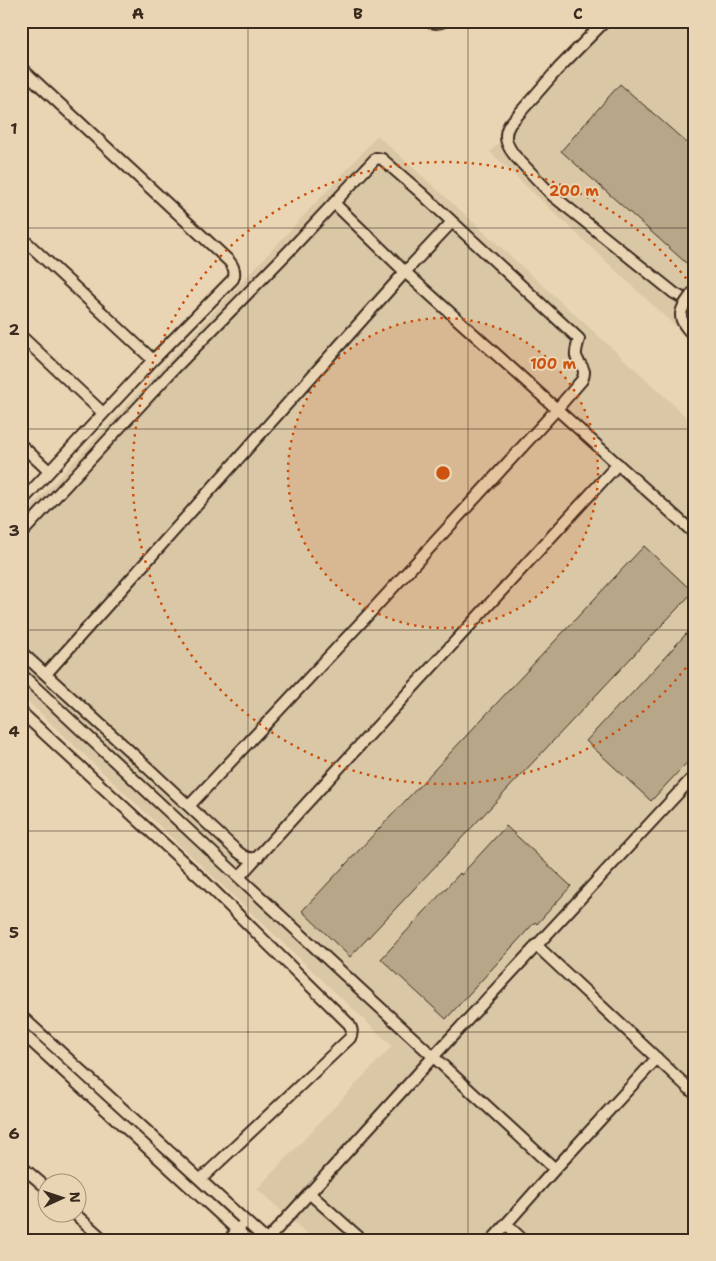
<svg xmlns="http://www.w3.org/2000/svg" width="716" height="1261" font-family="'Shantell Sans',sans-serif">
	<style>
		.built { fill: #dac7a6 }
		.building { fill: #b8a689; stroke: #3b2a1e }
		.lines { fill: none; stroke-linecap: round; stroke-linejoin: round }
		.minor-casing { stroke: #3b2a1e; stroke-width: 14 }
		.minor { stroke: #e9d5b3; stroke-width: 10 }
		.minor-bridge-casing { stroke: #3b2a1e; stroke-width: 14; stroke-linecap: butt }
		.minor-bridge { stroke: #e9d5b3; stroke-width: 10 }
		.grid { fill: none; stroke: #3b2a1e; stroke-width: 1; stroke-opacity: 0.55 }
		.ring { fill: none; stroke: #ce520f; stroke-width: 2.5; stroke-dasharray: 2.5 5 }
		.centre { fill: #ce520f; stroke: #e9d5b3; stroke-width: 2.5 }
		.ring-label { font-size: 15px; text-anchor: middle; font-weight: bold; fill: #ce520f; stroke: #e9d5b3; stroke-width: 4; stroke-linejoin: round; paint-order: stroke }
		.neatline { fill: none; stroke: #3b2a1e; stroke-width: 2 }
		.grid-label { font-size: 16px; text-anchor: middle; font-weight: bold; fill: #3b2a1e }
	</style>
	<rect width="100%" height="100%" fill="#e9d5b3"/>
	<filter id="ink" filterUnits="userSpaceOnUse"><feTurbulence type="fractalNoise" baseFrequency=".02" numOctaves="2"/><feDisplacementMap in="SourceGraphic" scale="10" xChannelSelector="R" yChannelSelector="G"/><feConvolveMatrix kernelMatrix="1 2 1 2 8 2 1 2 1" color-interpolation-filters="sRGB"/></filter>
	<g filter="url(#ink)">
		<path class="built" d="M612 21H695V345L490 152Z
			M377 135 636 370 695 425V1240H314L257 1189 392 1046 21 695V518L355 161Z"/>
		<path class="building" d="M620 84 695 150V271L561 151Z
			M644 546 693 592 350 957 302 911Z
			M695 624V754L651 801 586 741 621 703 622 704 636 689Z
			M506 826 571 886 537 924 535 922 446 1019 381 959 460 873 461 875Z"/>
		<g class="lines">
			<defs>
				<path id="minor" d="M428 21C434 24 438 24 444 21
					M605 21 558 69 510 124C502 136 507 146 515 156L552 195 674 293 695 305
					M21 68 229 261C234 267 236 272 233 279L153 360 21 502
					M334 203 405 272 695 534
					M21 237 153 360
					M21 336 103 413
					M21 445 49 471
					M21 534 172 371 290 250 376 158 382 159 420 192 579 339C578 344 575 350 576 356 579 366 588 368 582 380L557 409 367 616 189 806
					M21 652 135 756 237 851C244 857 250 860 258 857
					M21 674 243 881 555 1169
					M46 674 405 272 452 222
					M21 712 203 880 349 1024C352 1029 353 1032 350 1038L201 1179
					M239 877 618 464
					M536 945 695 1094
					M21 1016 266 1240
					M21 1032 248 1240
					M21 1166 48 1189
					M309 1193 362 1240
					M75 1214 104 1240
					M506 1224 523 1240
					M229 1240 242 1225
					M267 1240 433 1057 695 775
					M492 1240 555 1169 657 1058"/>
			</defs>
			<use href="#minor" class="minor-casing"/>
			<use href="#minor" class="minor"/>
			<defs>
				<path id="minor-bridge" d="M694 291C679 312 674 316 695 337"/>
			</defs>
			<use href="#minor-bridge" class="minor-bridge-casing"/>
			<use href="#minor-bridge" class="minor-bridge"/>
		</g>
	</g>
	<path class="grid" d="M248 21V1240M468 21V1240M21 228H695M21 429H695M21 630H695M21 831H695M21 1032H695"/>
	<circle cx="443" cy="473" r="155" fill="#ce520f" fill-opacity=".12"/>
	<g class="ring">
		<circle cx="443" cy="473" r="155"/>
		<path d="M695 656A311 311 0 1 1 695 290"/>
	</g>
	<circle cx="443" cy="473" r="8" class="centre"/>
	<g class="ring-label">
		<text x="574" y="196">200 m</text>
		<text x="553" y="369">100 m</text>
	</g>
	<rect width="716" height="1261" fill="none" stroke="#e9d5b3" stroke-width="55"/>
	<g transform="translate(62 1198) rotate(87)"><circle r="24" fill="#e9d5b3" stroke="#a39177"/>
	<path d="M0-4L9 19L0 12L-9 19Z" fill="#3b2a1e"/>
	<text y="-8" font-size="14" font-weight="bold" text-anchor="middle" fill="#3b2a1e">N</text>
	</g>
	<rect x="28" y="28" width="660" height="1206" class="neatline"/>
	<g class="grid-label">
		<text x="138" y="19">A</text>
		<text x="358" y="19">B</text>
		<text x="578" y="19">C</text>
		<text x="14" y="134">1</text>
		<text x="14" y="335">2</text>
		<text x="14" y="536">3</text>
		<text x="14" y="737">4</text>
		<text x="14" y="938">5</text>
		<text x="14" y="1139">6</text>
	</g>
</svg>
